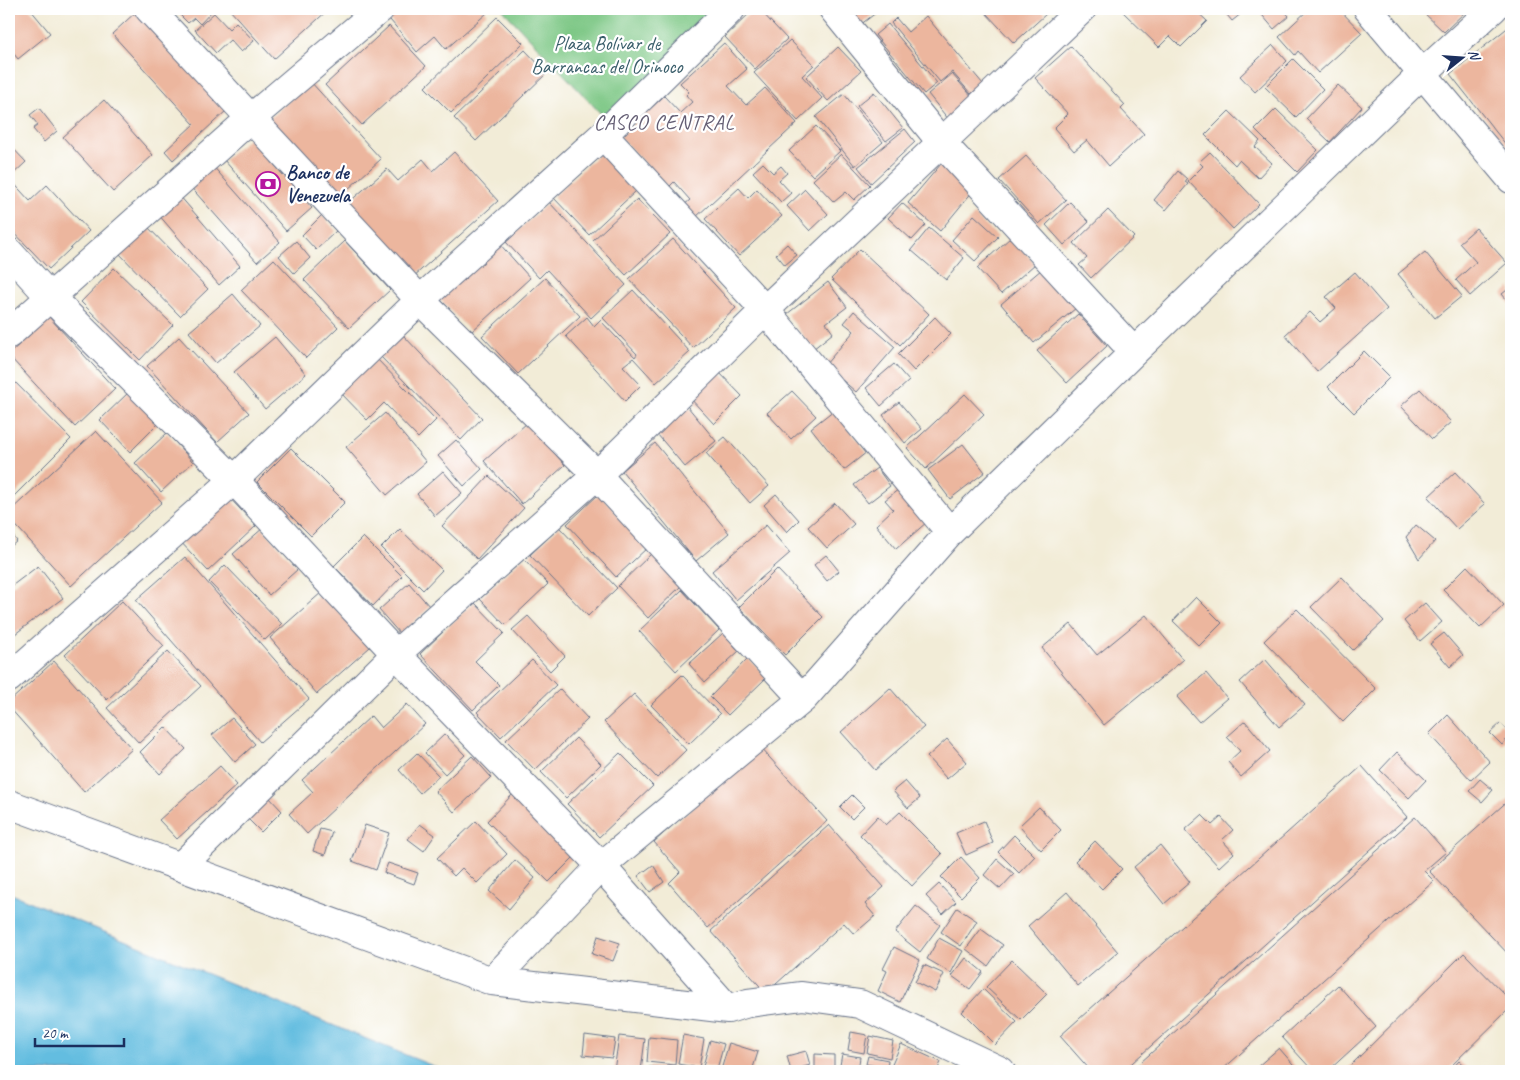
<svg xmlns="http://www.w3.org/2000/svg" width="1520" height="1080" font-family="Caveat,sans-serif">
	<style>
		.green { fill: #7ec886; stroke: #4c7c72 }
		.water { fill: #63bde0; stroke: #3f769f }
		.building { fill: #ecb69e }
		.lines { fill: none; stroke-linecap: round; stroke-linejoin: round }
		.minor-casing { stroke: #667188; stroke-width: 30 }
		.minor { stroke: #fff; stroke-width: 28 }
		.labels { text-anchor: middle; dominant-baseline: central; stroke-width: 4.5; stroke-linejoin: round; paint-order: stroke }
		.park-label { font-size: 20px; fill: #395d6a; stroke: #fff }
		.poi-label { font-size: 20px; font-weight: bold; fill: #1b2f5e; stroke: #fff; text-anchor: start }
		.neighbourhood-label { font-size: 21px; letter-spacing: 1px; fill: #645e74; stroke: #fff }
	</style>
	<rect width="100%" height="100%" fill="#fff"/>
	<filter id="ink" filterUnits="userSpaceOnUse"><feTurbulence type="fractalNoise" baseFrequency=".02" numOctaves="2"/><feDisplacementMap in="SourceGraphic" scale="10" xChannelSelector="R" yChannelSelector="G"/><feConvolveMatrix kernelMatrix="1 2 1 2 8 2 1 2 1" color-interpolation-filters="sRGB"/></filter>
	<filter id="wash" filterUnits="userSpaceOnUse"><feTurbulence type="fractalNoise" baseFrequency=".0096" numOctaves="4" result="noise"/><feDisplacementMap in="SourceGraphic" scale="20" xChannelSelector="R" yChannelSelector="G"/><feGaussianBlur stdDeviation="1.12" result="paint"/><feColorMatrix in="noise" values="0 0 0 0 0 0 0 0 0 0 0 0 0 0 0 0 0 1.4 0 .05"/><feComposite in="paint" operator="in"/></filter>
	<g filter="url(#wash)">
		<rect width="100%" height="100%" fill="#f2ecd7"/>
		<path class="green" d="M502 9H723L605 118Z"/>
		<path class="water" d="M9 893 445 1071H9Z"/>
		<g id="blocks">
			<path class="building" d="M9 9H30L50 33 18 59 9 48Z
				M174 9H209L212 11 200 24 194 18 188 23Z
				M229 9H329L274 59Z
				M391 9H484L487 13 446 49 435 36 417 52 385 14Z
				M754 9H759L787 39 755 69 725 37Z
				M848 9H881L860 25Z
				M989 9H1040L1046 14 1014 43 985 12Z
				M1125 9H1194L1207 21 1181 47 1170 36 1159 47 1122 11Z
				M1222 9H1247L1232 21Z
				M1257 9H1283L1289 16 1274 29Z
				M1309 9H1339L1362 33 1318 73 1298 51 1295 55 1279 37Z
				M1423 9H1464L1466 11 1444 32 1421 10Z
				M137 11 227 110 173 160 165 151 194 124 112 34Z
				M214 13 229 29 236 22 254 41 241 52 230 40 216 53 195 30Z
				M926 16 983 84 971 94 952 72 940 82 891 23 896 18 908 32Z
				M497 17 523 43 451 113 425 87Z
				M888 24 937 83 924 94 875 35Z
				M1511 25V151L1450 74Z
				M389 26 426 66 362 125 325 85Z
				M790 40 814 65 802 76 822 98 798 121 754 73Z
				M724 43 747 69 728 86 746 105 765 88 797 123 695 218 684 205 690 200 674 182 668 188 620 137 664 96 680 113 692 102 686 95 689 92 680 83Z
				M1273 45 1287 61 1255 92 1240 76Z
				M1071 46 1125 105 1121 109 1144 134 1109 166 1087 140 1074 151 1054 128 1068 114 1035 78Z
				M838 47 861 71 828 101 806 77Z
				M525 50 547 73 476 141 454 118Z
				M1293 59 1323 89 1296 117 1265 87Z
				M952 74 974 99 949 120 928 94Z
				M310 81 381 159 335 201 264 124Z
				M1338 85 1362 107 1330 142 1306 119Z
				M874 92 903 128 886 141 857 106Z
				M844 94 883 142 855 166 816 117Z
				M104 100 153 155 113 192 63 137Z
				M39 108 57 131 44 142 33 129 38 125 30 115Z
				M1276 109 1318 150 1297 172 1255 130Z
				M1229 111 1260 141 1255 147 1272 163 1258 178 1239 160 1235 165 1205 135Z
				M816 126 840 151 813 176 789 151Z
				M905 129 915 142 871 183 858 167Z
				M250 137 312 208 286 231 224 160Z
				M9 144 26 162 9 178 30 201 47 185 89 231 49 269 9 227Z
				M454 152 498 201 412 278 347 204 387 169 398 181 423 159 433 171Z
				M1210 152 1259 204 1233 229 1188 181 1203 166 1199 162Z
				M600 153 636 191 589 235 553 197Z
				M841 154 870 185 854 200 846 192 834 202 813 180Z
				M1026 156 1066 200 1039 224 999 180Z
				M763 163 773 173 781 166 787 173 779 180 791 193 781 202 753 172Z
				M211 164 280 242 257 262 188 184Z
				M941 164 973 191 940 231 908 203Z
				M1178 171 1187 179 1185 182 1188 184 1166 210 1154 200Z
				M739 188 748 198 757 189 782 216 739 256 705 219Z
				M805 189 828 214 810 231 787 206Z
				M179 195 240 266 219 285 158 214Z
				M637 199 670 234 626 275 593 240Z
				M549 202 626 285 591 318 547 270 539 278 506 242Z
				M1070 202 1089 222 1064 245 1046 225Z
				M902 203 926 225 912 240 888 218Z
				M1108 210 1134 237 1091 278 1079 265 1087 258 1074 243Z
				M322 215 336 231 316 250 302 235Z
				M974 215 998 237 975 261 952 240Z
				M144 223 208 289 180 316 116 250Z
				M929 228 964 258 946 280 911 250Z
				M1476 228 1507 263 1470 296 1456 280 1476 262 1459 243Z
				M1011 237 1035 264 1001 294 977 268Z
				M673 239 736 308 693 348 629 279Z
				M296 241 310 258 294 273 279 256Z
				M345 241 390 290 349 328 304 280Z
				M498 242 530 278 471 332 438 297Z
				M787 244 797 255 785 265 776 254Z
				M860 249 929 314 900 345 831 279Z
				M1425 252 1462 296 1435 318 1398 274Z
				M274 259 338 327 306 358 241 290Z
				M114 268 173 325 140 360 81 302Z
				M1042 269 1076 308 1034 343 1001 304Z
				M1355 272 1387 309 1317 372 1285 335 1310 312 1320 322 1336 308 1326 297Z
				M545 278 580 316 518 374 482 336Z
				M828 282 847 307 826 323 833 333 813 349 787 314Z
				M1511 287V305L1502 294Z
				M633 290 690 352 656 383 633 358 623 366 641 385 625 401 566 336 587 317 594 326 600 320 635 357 637 354 603 318Z
				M233 294 260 326 216 363 189 332Z
				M854 311 895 347 856 392 825 365 854 331 844 323Z
				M1078 314 1107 346 1067 383 1037 351Z
				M49 317 115 389 75 427 9 356V354Z
				M935 317 951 334 914 371 898 354Z
				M402 334 482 418 461 440 380 356Z
				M179 337 249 413 217 442 147 366Z
				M275 337 306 374 265 409 234 372Z
				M1364 351 1390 377 1354 413 1328 387Z
				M374 356 436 420 418 438 384 403 367 420 339 391Z
				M894 364 909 381 881 406 866 388Z
				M717 370 742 396 714 424 689 397Z
				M9 376 71 439 9 501Z
				M1420 389 1451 422 1432 439 1401 406Z
				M130 391 160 422 130 452 100 420Z
				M792 391 816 416 791 439 767 413Z
				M965 394 984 414 926 469 907 448Z
				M683 401 716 441 685 467 652 428Z
				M899 402 922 429 905 443 883 415Z
				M834 410 867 452 844 470 811 428Z
				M385 413 426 462 387 495 346 447Z
				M527 423 565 465 522 504 484 461Z
				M96 431 162 502 71 586 9 518V512Z
				M167 433 193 462 161 492 135 463Z
				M725 437 769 486 750 503 706 453Z
				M456 440 482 469 464 486 438 456Z
				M655 443 729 533 696 561 622 471Z
				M963 444 985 472 950 499 928 470Z
				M291 448 345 502 311 536 257 482Z
				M877 468 890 486 868 503 854 485Z
				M443 471 462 493 435 516 417 494Z
				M1455 472 1485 504 1457 529 1428 497Z
				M489 476 524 508 477 559 442 526Z
				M899 489 927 522 896 549 876 525 893 509 885 500Z
				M225 493 256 526 208 571 177 538Z
				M599 494 648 547 616 577 567 524Z
				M776 494 799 520 787 532 764 505Z
				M835 503 854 524 827 548 808 527Z
				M766 525 790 553 736 600 712 571Z
				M1416 525 1435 541 1419 559 1406 537Z
				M559 527 617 588 588 616 530 555Z
				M263 528 298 569 269 595 233 554Z
				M400 529 442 570 423 590 381 548Z
				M9 531 17 541 9 548Z
				M363 537 402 576 373 606 334 566Z
				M652 553 682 585 648 618 618 586Z
				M826 555 839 571 827 581 814 565Z
				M185 557 309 699 260 742 136 600Z
				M523 558 548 584 505 625 480 599Z
				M225 565 282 624 265 640 209 582Z
				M38 566 63 598 15 634 9 626V588Z
				M1467 566 1504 605 1480 628 1443 590Z
				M777 569 823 617 785 655 739 607Z
				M1342 577 1384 621 1353 650 1311 607Z
				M409 583 430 607 400 634 379 610Z
				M682 590 719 630 676 671 639 631Z
				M322 592 370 647 317 694 270 638Z
				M1196 597 1222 623 1199 646 1173 621Z
				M122 601 164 646 107 700 65 655Z
				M474 602 504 633 475 661 499 685 473 710 420 654Z
				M1425 603 1442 622 1420 641 1404 621Z
				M1297 609 1376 689 1343 722 1264 641Z
				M1146 615 1183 660 1104 725 1042 648 1071 624 1097 655Z
				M528 616 565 656 550 671 512 630Z
				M723 633 739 651 705 682 689 664Z
				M1444 633 1463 655 1450 667 1430 644Z
				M168 651 201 686 139 743 107 708Z
				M748 658 767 677 728 715 710 697Z
				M1265 659 1305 705 1279 727 1240 682Z
				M532 660 556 685 501 737 477 712Z
				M54 661 132 749 84 792 9 707V702Z
				M1206 673 1227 698 1199 722 1177 697Z
				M682 675 720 714 689 744 651 705Z
				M890 688 924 727 875 770 841 732Z
				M560 689 588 719 535 770 506 740Z
				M634 694 686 750 657 778 604 722Z
				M407 704 425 724 307 834 289 814 313 792 302 780 371 716 381 728Z
				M1448 715 1490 762 1471 780 1429 734Z
				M232 718 255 744 235 762 212 735Z
				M1245 721 1270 751 1241 777 1228 762 1240 751 1227 737Z
				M1501 723 1511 734 1502 745 1490 733Z
				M165 727 186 749 160 774 140 752Z
				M445 734 465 755 445 774 425 753Z
				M576 738 601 764 566 798 541 772Z
				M947 739 967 762 947 779 927 757Z
				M760 747 827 821 708 928 669 883 680 872 654 842Z
				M1397 752 1426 780 1409 798 1380 770Z
				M417 753 439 776 420 793 399 770Z
				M620 753 653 786 599 837 567 804Z
				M472 756 491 777 454 812 435 791Z
				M220 766 237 785 177 839 159 820Z
				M1362 766 1407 817 1123 1071H1091L1060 1036Z
				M1480 779 1493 790 1482 802 1469 791Z
				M905 781 920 798 908 808 893 791Z
				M514 793 576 855 549 882 487 821Z
				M852 795 864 807 852 819 840 807Z
				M268 796 282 811 261 832 246 817Z
				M1511 798V957L1429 871Z
				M1039 807 1061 830 1041 850 1019 826Z
				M900 812 942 854 912 886 860 835 878 816 886 825Z
				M1202 815 1212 825 1221 817 1233 830 1222 840 1234 853 1219 867 1185 830Z
				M1415 817 1446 852 1424 871 1434 881 1221 1071H1131Z
				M476 821 507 854 477 883 462 868 454 876 437 858Z
				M984 821 993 843 966 855 956 833Z
				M420 824 435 835 424 851 408 839Z
				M365 825 389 833 376 870 352 861Z
				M829 825 884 887 865 904 875 916 854 934 844 923 766 993 711 931Z
				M320 829 332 832 325 855 313 851Z
				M1014 835 1035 856 1019 873 998 852Z
				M1095 841 1122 869 1102 889 1075 861Z
				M1160 845 1190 882 1164 904 1134 867Z
				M961 857 980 878 961 897 941 877Z
				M997 859 1014 874 1000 889 984 875Z
				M515 860 535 878 509 909 489 891Z
				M388 863 418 873 414 884 384 873Z
				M653 865 664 882 650 892 638 876Z
				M939 884 956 902 943 914 926 896Z
				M1067 892 1118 952 1078 986 1028 926Z
				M916 906 940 925 920 952 895 932Z
				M957 908 977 921 961 946 941 932Z
				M981 929 1003 945 988 966 966 949Z
				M598 936 620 943 613 961 592 954Z
				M939 938 963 951 951 973 927 959Z
				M894 947 920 960 900 1002 878 991 887 971 883 969Z
				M1464 953 1511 1001V1007L1446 1071H1345Z
				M966 958 983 972 970 989 952 976Z
				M1012 960 1047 994 1021 1020 986 987Z
				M924 965 944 974 935 992 915 982Z
				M1338 985 1376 1027 1328 1071H1313L1282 1037Z
				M983 989 1017 1022 995 1045 962 1012Z
				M851 1032 867 1035 864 1053 848 1050Z
				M585 1035 615 1039 612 1058 583 1055Z
				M683 1035 704 1039 699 1068 678 1064Z
				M619 1036 645 1039 641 1071H614Z
				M870 1036 893 1041 890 1058 867 1053Z
				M649 1037 677 1040 675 1065 647 1062Z
				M710 1040 724 1044 717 1069 703 1066Z
				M729 1043 758 1052 752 1071 721 1070Z
				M901 1044 941 1062 937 1071H894L890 1069Z
				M1279 1048 1299 1071H1261L1257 1067Z
				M806 1051 810 1065 791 1071 787 1056Z
				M815 1054 834 1055V1071H815Z
				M842 1054 860 1057 858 1071H839Z
				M868 1056 888 1060 887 1068 866 1064Z
				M1459 1061 1470 1071H1450Z
				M649 1067 681 1068V1071H649Z"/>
		</g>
	</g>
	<g filter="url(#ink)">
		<use href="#blocks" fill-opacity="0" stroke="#667188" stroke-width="1"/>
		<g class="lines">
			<defs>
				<path id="minor" d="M149 9 420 300 597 475 803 699
					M833 9 942 143 1134 352
					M1368 9 1511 179
					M603 135 765 310 950 532
					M9 252 51 298 234 480 396 654 601 866 728 1009
					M9 334 251 118 380 9
					M9 678 234 480 420 300 603 135 731 9
					M9 804 492 981 728 1009 748 1003 802 996 860 1004 1001 1071
					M181 866 396 654 597 475 765 310 1082 9
					M492 981 601 866 803 699 950 532 1134 352 1423 73 1493 9"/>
			</defs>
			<use href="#minor" class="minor-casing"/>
			<use href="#minor" class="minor"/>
		</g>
	</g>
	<defs>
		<symbol id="bank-ring" viewBox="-11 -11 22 22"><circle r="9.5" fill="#fff" stroke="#b5179e" stroke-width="1.5"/><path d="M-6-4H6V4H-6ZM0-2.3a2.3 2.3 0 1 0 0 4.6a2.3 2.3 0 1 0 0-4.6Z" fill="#b5179e"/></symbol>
	</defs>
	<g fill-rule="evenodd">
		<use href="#bank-ring" x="254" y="170" width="28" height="28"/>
	</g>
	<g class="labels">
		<g class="park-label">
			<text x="607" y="43">Plaza Bolívar de<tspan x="607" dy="23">Barrancas del Orinoco</tspan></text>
		</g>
		<g class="poi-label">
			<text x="286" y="172">Banco de<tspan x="286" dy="23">Venezuela</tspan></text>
		</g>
		<g class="neighbourhood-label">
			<text x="664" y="122">CASCO CENTRAL</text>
		</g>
	</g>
	<rect width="1520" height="1080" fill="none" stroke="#fff" stroke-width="30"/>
	<g transform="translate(1462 58) rotate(73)" stroke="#ffffff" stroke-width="4" paint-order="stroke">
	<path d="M0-4L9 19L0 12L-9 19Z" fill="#1b2f5e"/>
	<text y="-8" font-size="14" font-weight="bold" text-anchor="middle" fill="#1b2f5e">N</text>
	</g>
	<path d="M35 1038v8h89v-8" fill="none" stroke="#1b2f5e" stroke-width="2.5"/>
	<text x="42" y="1038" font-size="15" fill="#1b2f5e" stroke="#ffffff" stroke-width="4" paint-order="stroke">20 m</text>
</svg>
